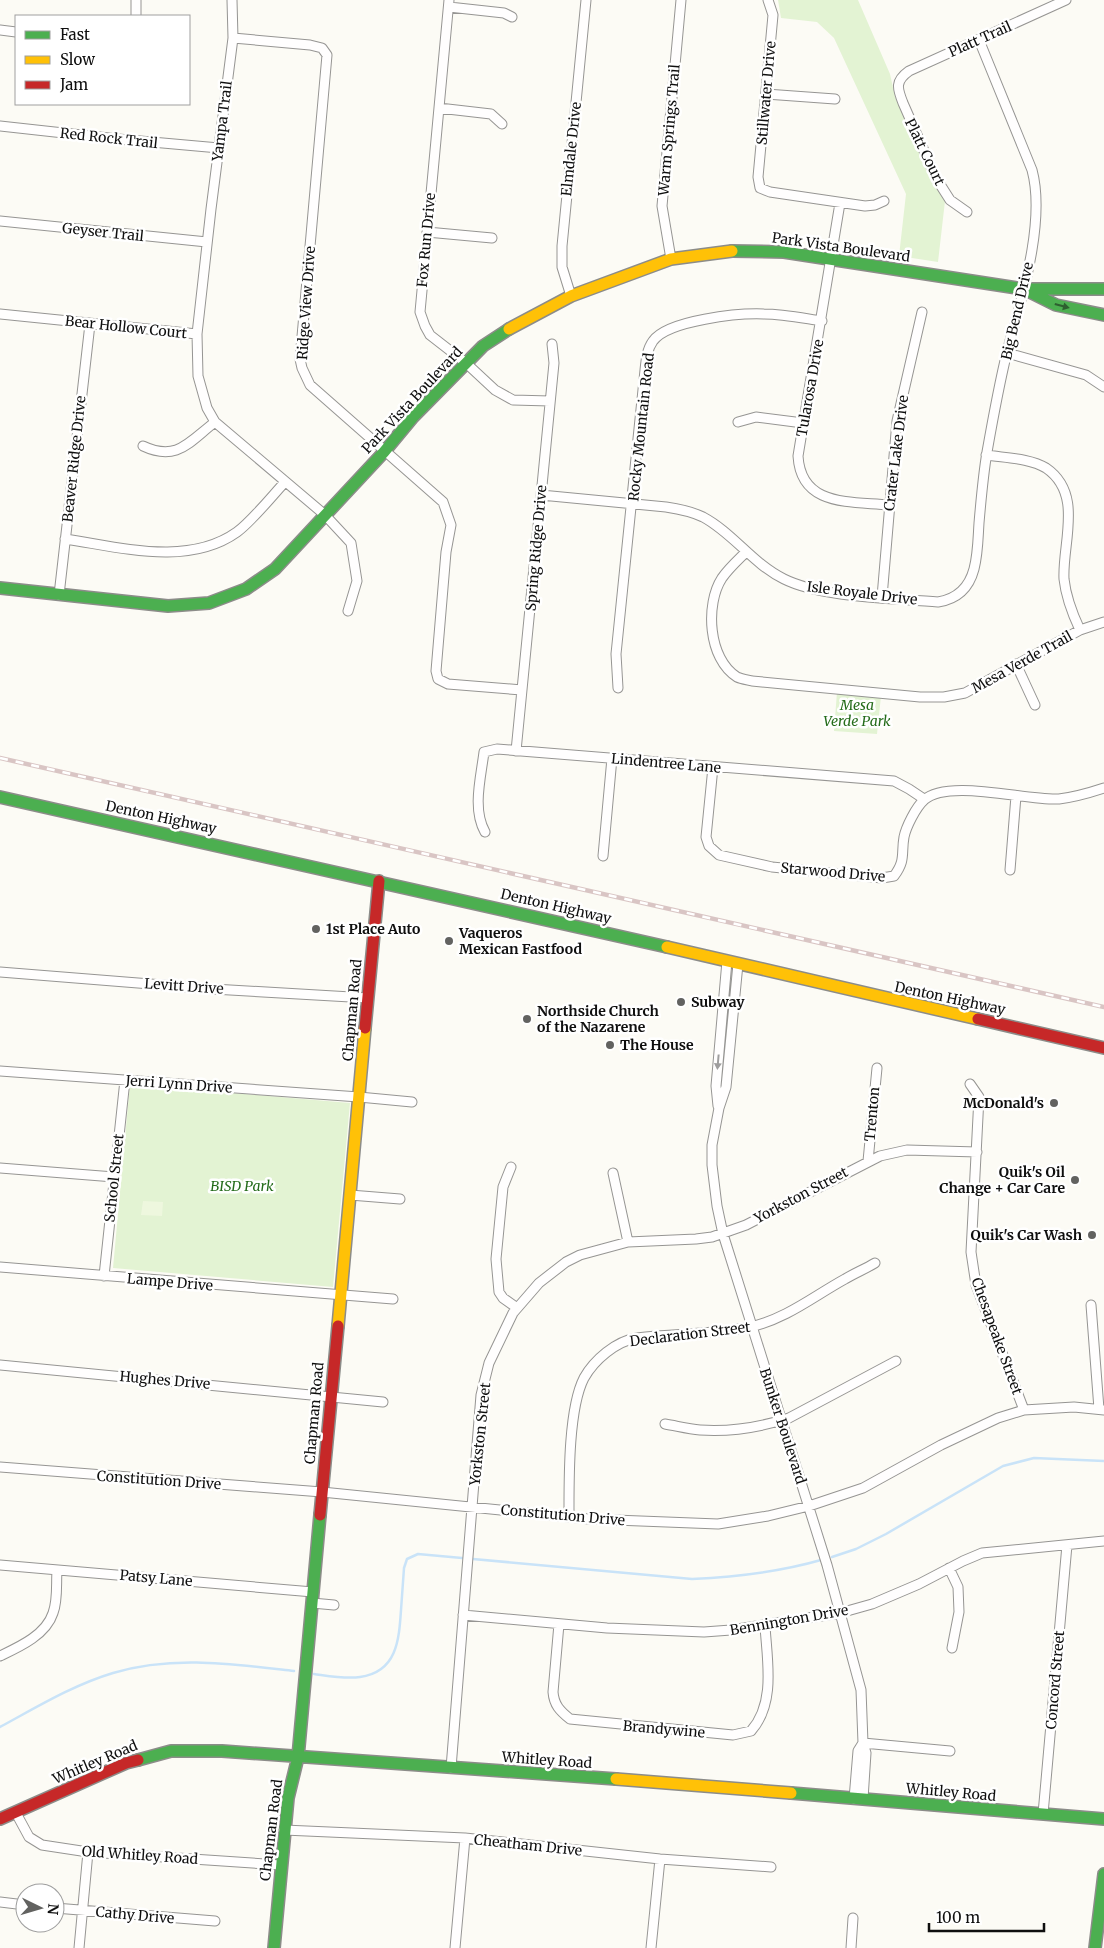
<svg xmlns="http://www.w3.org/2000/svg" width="1104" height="1948" font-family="Merriweather,serif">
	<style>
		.green { fill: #e3f3d3 }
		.pitch { fill: #eef7de }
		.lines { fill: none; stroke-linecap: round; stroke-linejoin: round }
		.stream { stroke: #c9e3f8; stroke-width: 2.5 }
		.street-casing { stroke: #969593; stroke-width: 11 }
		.fast-casing { stroke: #8c8c89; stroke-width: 14 }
		.slow-casing { stroke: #8c8c89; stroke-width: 14 }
		.jam-casing { stroke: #8c8c89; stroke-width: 14 }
		.street { stroke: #fffefe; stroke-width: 9 }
		.fast { stroke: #4caf50; stroke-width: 11 }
		.slow { stroke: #ffc107; stroke-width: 11 }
		.jam { stroke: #c62828; stroke-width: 11 }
		.rail-casing { stroke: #d9c5c4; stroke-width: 4.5 }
		.rail { stroke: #fff; stroke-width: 2.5; stroke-dasharray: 8; stroke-linecap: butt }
		.oneway { fill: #2e5f30 }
		.oneway2 { fill: #9f9e9e }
		.poi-dot { fill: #626260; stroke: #fff; stroke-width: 2 }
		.labels { text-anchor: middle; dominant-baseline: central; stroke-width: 5; stroke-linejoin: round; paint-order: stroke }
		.street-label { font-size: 14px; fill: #0f0f0f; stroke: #fff }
		.park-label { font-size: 14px; font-style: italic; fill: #256c1b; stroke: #fff }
		.poi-label { font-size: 14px; font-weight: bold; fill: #0f0f0f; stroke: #fff; text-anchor: start }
	</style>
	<rect width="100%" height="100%" fill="#fcfbf5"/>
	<path class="green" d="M778 0H858L890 74 895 97 928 169 945 201 938 262 899 256 906 194 834 38 817 22 781 18Z
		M837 692 881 696 877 734 834 731Z
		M130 1084 350 1103 333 1287 113 1268Z"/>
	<path class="pitch" d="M143 1201 163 1202 162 1216 141 1215Z"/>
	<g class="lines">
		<path class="stream" d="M832 1557 856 1549 886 1534 1003 1466 1034 1458 1104 1461
			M473 1559 692 1579C735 1577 779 1572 821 1560
			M314 1674C329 1676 345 1679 360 1677 397 1672 399 1640 401 1610 402 1596 403 1582 404 1568L407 1559 418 1554 462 1558
			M0 1727C37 1707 73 1685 113 1673 172 1655 233 1664 294 1671"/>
		<defs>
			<path id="street" d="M136 0V16
				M232 0 233 38 211 209 197 334 198 376 207 408 215 422 325 515 351 543 357 581 348 611
				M449 0 420 312 425 326 430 335 466 363 495 390 513 400 550 401
				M768 0 773 15 758 177 760 188 770 192 865 206 875 205 884 201
				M449 7 504 13 512 17
				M0 30 16 32
				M233 38 310 45 322 48 327 55 300 359 302 368 310 385 443 502 451 525 446 552 436 671 438 679 448 684 522 690
				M766 94 835 99
				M439 108 491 114 502 124
				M0 126 118 139 219 148
				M840 203 798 456C801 507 850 501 889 505
				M967 212 950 200 936 178 903 103C897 88 895 81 909 71L1066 0
				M0 221 207 242
				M427 232 492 238
				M671 259 662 206 681 0
				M571 296 562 267V246L586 0
				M0 314 197 334
				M1007 353 1086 375 1104 387
				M738 422 756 417 803 423
				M143 446C177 462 189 442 215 422
				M986 455C1005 458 1030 458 1046 468 1084 494 1062 543 1064 579 1066 598 1072 613 1080 630
				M541 495 666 507C679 509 691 511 703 517 733 533 753 564 784 579 822 598 894 598 938 602 957 599 969 588 974 569 978 554 978 538 979 523 981 500 983 476 987 452 993 418 999 385 1007 352 1021 300 1046 222 1032 170L979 40
				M65 539C120 547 188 567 237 532 252 521 272 496 285 482
				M746 552C738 560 729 568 722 578 705 604 708 659 737 677 741 679 748 680 752 681L920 697H944L965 693 1080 630 1104 622
				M59 595 90 324
				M882 597 897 421 922 312
				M1016 664 1035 705
				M618 688 616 654 645 370C646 360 647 349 653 341 668 320 739 313 764 314 783 314 802 318 822 321
				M516 751 554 363 552 344
				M713 767 706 837 709 846 719 855 772 867 882 878 894 876C906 860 901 854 904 837 906 827 916 807 924 800 948 778 1027 801 1059 799 1075 797 1089 793 1104 788
				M485 832C472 809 481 777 484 752L497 749 894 781 909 789 924 799
				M603 856 612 758
				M1010 870 1016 796
				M738 964 726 1087 719 1108 712 1145V1165L717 1206 723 1234 827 1565 861 1690 863 1743 866 1753 863 1799
				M0 972 213 989 368 998
				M0 1071 359 1097 412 1102
				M970 1084 979 1097 971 1252 976 1285 1024 1410
				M718 1106 716 1086 727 961
				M868 1161 877 1068
				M511 1167 503 1187 496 1259 499 1292 503 1298 517 1308
				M0 1168 114 1177
				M613 1173 628 1242
				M350 1195 400 1199
				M0 1267 393 1299
				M104 1276 125 1080
				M1091 1305 1099 1409
				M0 1365 383 1402
				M665 1424C677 1426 688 1429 700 1430 729 1432 761 1427 789 1418L896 1361
				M0 1467 322 1492 589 1519 718 1524 768 1516 809 1506 863 1488 941 1445 998 1418 1024 1410 1074 1407 1104 1410
				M569 1517C569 1482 568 1409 584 1378 594 1360 616 1341 637 1338 675 1333 713 1335 750 1327 786 1319 814 1296 845 1279 855 1273 865 1269 875 1263
				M0 1565 313 1592
				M949 1568 958 1587 959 1612 952 1648
				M312 1603 334 1605
				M463 1615 607 1628 704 1632 731 1630 840 1613 872 1604 919 1584 963 1561 982 1553 1104 1541
				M559 1624 553 1692C554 1705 560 1711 570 1719L733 1735 751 1731C776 1703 767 1660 765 1626
				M0 1656C19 1647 46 1635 53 1613 58 1600 56 1584 57 1571
				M863 1743 950 1751
				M451 1768 481 1395 489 1363 513 1313 539 1283 566 1262 580 1255 628 1242 696 1239 712 1237 746 1225 880 1156 907 1150 977 1152
				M854 1799 858 1751 863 1743
				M16 1813 29 1837 42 1845 88 1852 281 1865
				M1043 1814 1067 1545
				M284 1830 465 1838 660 1859 771 1867
				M0 1902 25 1905
				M55 1908 215 1921
				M79 1948 88 1852
				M455 1948 465 1838
				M651 1948 660 1859
				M851 1948 853 1918"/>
			<path id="fast" d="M732 251 784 252 1024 289H1104
				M1026 290 1056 305 1104 315
				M0 588 168 606 209 603 246 589 275 569 384 452 413 417 483 346 509 329
				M0 797 667 947
				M138 1760 171 1751H222L616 1779
				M791 1793 1104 1819
				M274 1948 288 1798 298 1757 320 1515
				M1095 1948 1104 1874"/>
			<path id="slow" d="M509 329 571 296 671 259 732 251
				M667 947 978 1019
				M338 1326 365 1028
				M616 1779 791 1793"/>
			<path id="jam" d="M978 1019 1104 1048
				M365 1028 379 881
				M320 1515 338 1326
				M0 1819 126 1763 138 1760"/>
		</defs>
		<use href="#street" class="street-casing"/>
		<use href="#fast" class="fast-casing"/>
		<use href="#slow" class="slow-casing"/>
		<use href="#jam" class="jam-casing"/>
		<use href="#street" class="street"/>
		<use href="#fast" class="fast"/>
		<use href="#slow" class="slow"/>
		<use href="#jam" class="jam"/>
		<defs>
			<path id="rail" d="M0 758 1104 1007"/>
		</defs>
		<use href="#rail" class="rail-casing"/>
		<use href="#rail" class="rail"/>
	</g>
	<defs><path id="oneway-solid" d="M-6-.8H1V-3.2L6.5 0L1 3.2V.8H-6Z" transform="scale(1.25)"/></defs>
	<use class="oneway" href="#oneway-solid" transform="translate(1062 306) rotate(15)"/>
	<use class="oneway2" href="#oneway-solid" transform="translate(718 1062) rotate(95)"/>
	<g class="poi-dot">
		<circle cx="316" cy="929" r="5"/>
		<circle cx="449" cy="941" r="5"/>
		<circle cx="681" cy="1002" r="5"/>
		<circle cx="527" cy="1019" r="5"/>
		<circle cx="610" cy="1045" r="5"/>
		<circle cx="1054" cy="1103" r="5"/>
		<circle cx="1075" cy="1180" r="5"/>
		<circle cx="1092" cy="1235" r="5"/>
	</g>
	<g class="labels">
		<g class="street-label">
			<text transform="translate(980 39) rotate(-24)">Platt Trail</text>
			<text transform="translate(766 93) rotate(-85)">Stillwater Drive</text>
			<text transform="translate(222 121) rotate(-83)">Yampa Trail</text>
			<text transform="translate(669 130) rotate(-85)">Warm Springs Trail</text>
			<text transform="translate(109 138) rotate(6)">Red Rock Trail</text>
			<text transform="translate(571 149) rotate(-84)">Elmdale Drive</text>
			<text transform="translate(925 152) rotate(64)">Platt Court</text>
			<text transform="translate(103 232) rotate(6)">Geyser Trail</text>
			<text transform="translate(426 240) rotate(-85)">Fox Run Drive</text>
			<text transform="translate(841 247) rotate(8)">Park Vista Boulevard</text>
			<text transform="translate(306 303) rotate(-86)">Ridge View Drive</text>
			<text transform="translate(1017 311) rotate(-77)">Big Bend Drive</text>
			<text transform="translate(126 327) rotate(6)">Bear Hollow Court</text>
			<text transform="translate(810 388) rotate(-80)">Tularosa Drive</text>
			<text transform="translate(412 400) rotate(-47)">Park Vista Boulevard</text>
			<text transform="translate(641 427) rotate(-84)">Rocky Mountain Road</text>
			<text transform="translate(896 453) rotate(-83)">Crater Lake Drive</text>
			<text transform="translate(74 459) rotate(-84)">Beaver Ridge Drive</text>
			<text transform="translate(536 548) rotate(-85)">Spring Ridge Drive</text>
			<text transform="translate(862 593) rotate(7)">Isle Royale Drive</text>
			<text transform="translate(1022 662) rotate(-29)">Mesa Verde Trail</text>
			<text transform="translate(666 763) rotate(5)">Lindentree Lane</text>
			<text transform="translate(161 817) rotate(12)">Denton Highway</text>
			<text transform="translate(833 872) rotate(5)">Starwood Drive</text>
			<text transform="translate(556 906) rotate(13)">Denton Highway</text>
			<text transform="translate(184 986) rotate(4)">Levitt Drive</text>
			<text transform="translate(950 998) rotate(12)">Denton Highway</text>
			<text transform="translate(352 1010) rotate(-85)">Chapman Road</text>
			<text transform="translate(179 1084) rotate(4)">Jerri Lynn Drive</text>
			<text transform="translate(872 1114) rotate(-85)">Trenton</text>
			<text transform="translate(114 1178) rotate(-84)">School Street</text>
			<text transform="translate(801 1195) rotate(-28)">Yorkston Street</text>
			<text transform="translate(170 1282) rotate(5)">Lampe Drive</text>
			<text transform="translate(690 1334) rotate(-7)">Declaration Street</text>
			<text transform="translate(997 1336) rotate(70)">Chesapeake Street</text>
			<text transform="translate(165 1380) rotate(5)">Hughes Drive</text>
			<text transform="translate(314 1413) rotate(-85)">Chapman Road</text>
			<text transform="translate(783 1426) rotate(72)">Bunker Boulevard</text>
			<text transform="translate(480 1434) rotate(-84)">Yorkston Street</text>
			<text transform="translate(159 1480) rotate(4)">Constitution Drive</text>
			<text transform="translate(563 1515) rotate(5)">Constitution Drive</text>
			<text transform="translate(156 1578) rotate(5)">Patsy Lane</text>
			<text transform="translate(789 1620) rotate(-10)">Bennington Drive</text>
			<text transform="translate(1055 1680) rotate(-85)">Concord Street</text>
			<text transform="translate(664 1729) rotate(5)">Brandywine</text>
			<text transform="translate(547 1760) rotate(4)">Whitley Road</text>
			<text transform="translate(95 1762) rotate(-23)">Whitley Road</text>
			<text transform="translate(951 1792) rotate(5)">Whitley Road</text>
			<text transform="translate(271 1830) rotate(-83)">Chapman Road</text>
			<text transform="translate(528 1845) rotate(6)">Cheatham Drive</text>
			<text transform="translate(140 1855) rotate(4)">Old Whitley Road</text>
			<text transform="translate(135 1915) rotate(5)">Cathy Drive</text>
		</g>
		<g class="park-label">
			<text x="857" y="705">Mesa<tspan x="857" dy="16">Verde Park</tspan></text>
			<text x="242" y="1186">BISD Park</text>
		</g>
		<g class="poi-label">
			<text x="326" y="929">1st Place Auto</text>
			<text x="459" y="933">Vaqueros<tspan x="459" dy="16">Mexican Fastfood</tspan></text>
			<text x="691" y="1002">Subway</text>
			<text x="537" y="1011">Northside Church<tspan x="537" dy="16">of the Nazarene</tspan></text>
			<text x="620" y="1045">The House</text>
			<text x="1044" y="1103" text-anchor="end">McDonald's</text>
			<text x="1065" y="1172" text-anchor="end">Quik's Oil<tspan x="1065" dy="16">Change + Car Care</tspan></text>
			<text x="1082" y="1235" text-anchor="end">Quik's Car Wash</text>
		</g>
	</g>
	<rect x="15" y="15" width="175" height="90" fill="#ffffff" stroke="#9f9f9f"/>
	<rect x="25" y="31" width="25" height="8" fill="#4caf50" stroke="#9f9f9f"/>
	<text x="60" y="40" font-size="15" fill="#0f0f0f">Fast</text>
	<rect x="25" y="56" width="25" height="8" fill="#ffc107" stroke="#9f9f9f"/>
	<text x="60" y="65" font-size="15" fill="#0f0f0f">Slow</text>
	<rect x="25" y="81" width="25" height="8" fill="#c62828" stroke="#9f9f9f"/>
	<text x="60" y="90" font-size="15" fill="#0f0f0f">Jam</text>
	<g transform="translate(40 1908) rotate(95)"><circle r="24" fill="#ffffff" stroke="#9f9f9f"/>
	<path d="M0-4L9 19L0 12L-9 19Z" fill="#626260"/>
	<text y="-8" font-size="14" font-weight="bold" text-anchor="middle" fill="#0f0f0f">N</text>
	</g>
	<path d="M929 1923v8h115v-8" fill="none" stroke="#0f0f0f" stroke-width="2.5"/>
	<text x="936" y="1923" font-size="15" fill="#0f0f0f" stroke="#ffffff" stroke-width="4" paint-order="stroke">100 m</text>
</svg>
